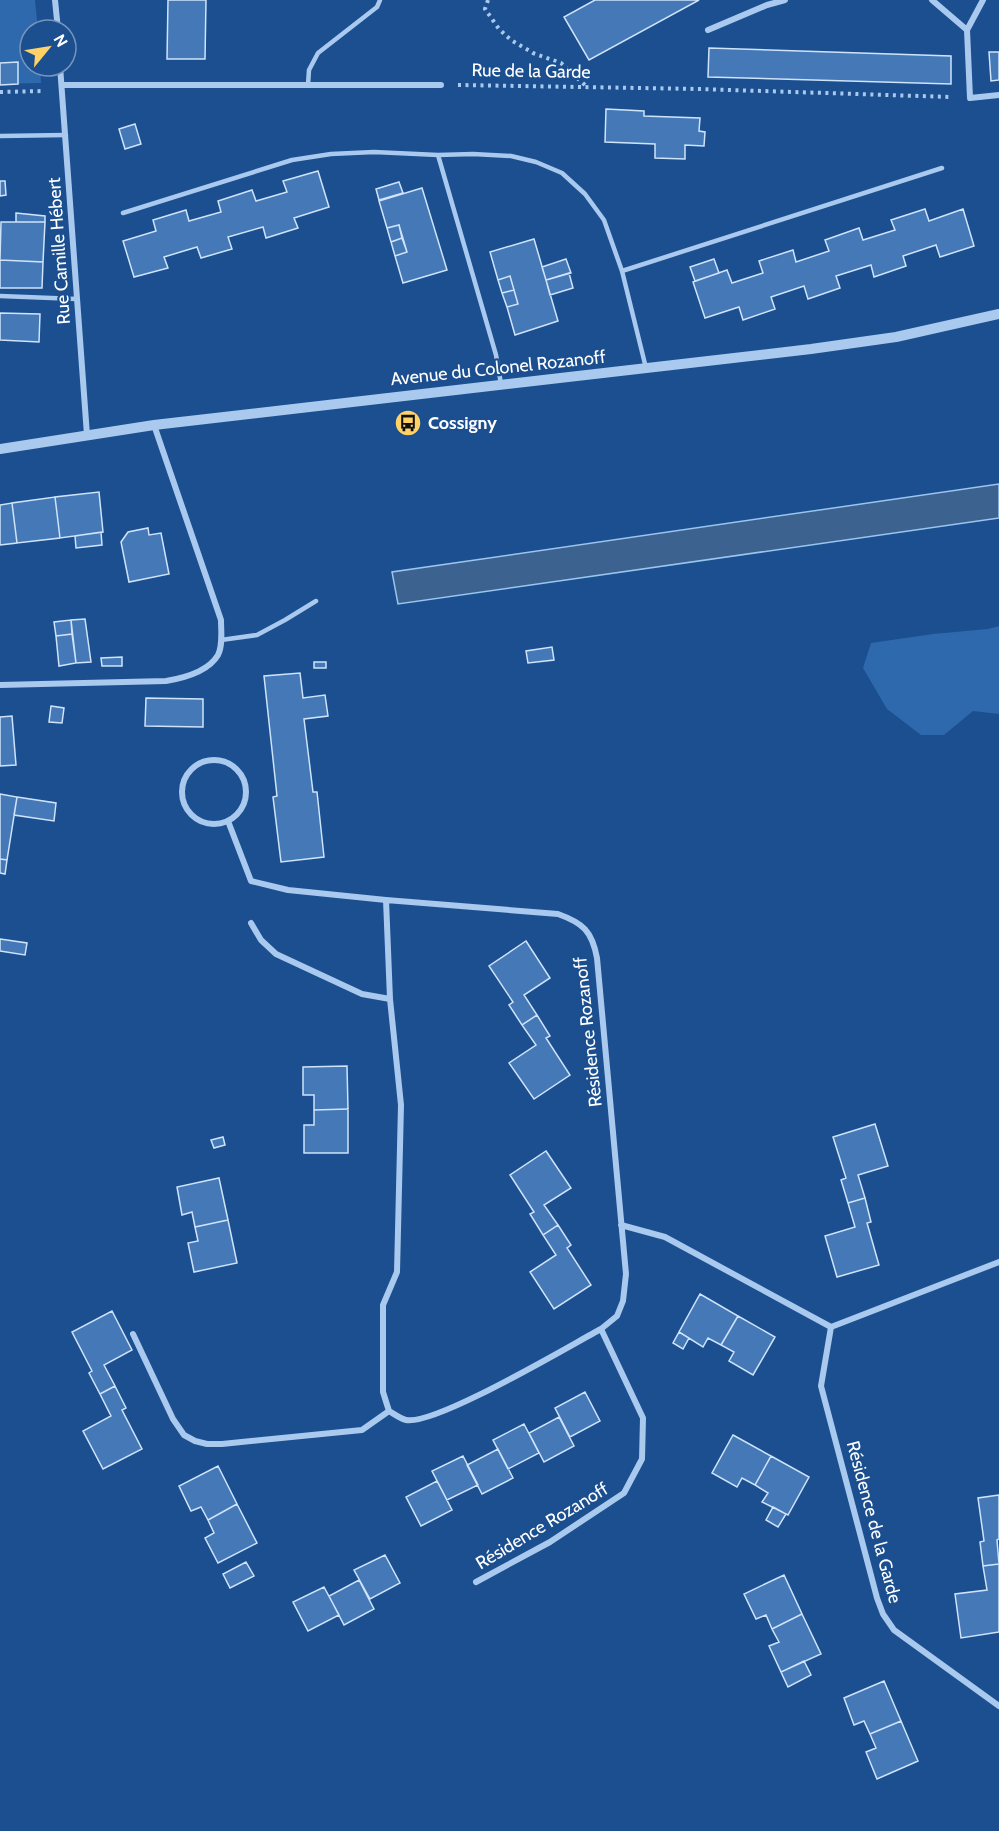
<svg xmlns="http://www.w3.org/2000/svg" width="999" height="1831" font-family="Cabin,sans-serif">
	<style>
		.green { fill: #2e69ad }
		.water { fill: #3c6290; stroke: #9cc4f0; stroke-width: 1.5 }
		.building { fill: #4478b7; stroke: #cfe3fa; stroke-width: 1.5 }
		.lines { fill: none; stroke-linecap: round; stroke-linejoin: round }
		.path { stroke: #a9c9ee; stroke-width: 4; stroke-dasharray: 3 4.5; stroke-linecap: butt }
		.service { stroke: #a9c9ee; stroke-width: 4.5 }
		.minor { stroke: #a9c9ee; stroke-width: 6 }
		.tertiary { stroke: #a9c9ee; stroke-width: 10 }
		.labels { text-anchor: middle; dominant-baseline: central; stroke-width: 4.5; stroke-linejoin: round; paint-order: stroke }
		.street-label { font-size: 18px; fill: #fff; stroke: #1b4f8f }
		.poi-label { font-size: 18px; font-weight: bold; fill: #fff; stroke: #1b4f8f; text-anchor: start }
	</style>
	<rect width="100%" height="100%" fill="#1b4f8f"/>
	<path class="green" d="M0 0H35L38 30H30V66H40L41 83 0 84Z
		M999 626V714L973 711 944 735H921L887 709 863 668 871 643 933 634 988 629Z"/>
	<path class="water" d="M999 484V518L398 604 392 572Z"/>
	<path class="building" d="M168 0H206L205 59H167Z
		M595 0H699L589 60 564 17Z
		M709 48 951 56V84L708 77Z
		M989 52H999V80L991 81Z
		M18 62V84L0 85V63Z
		M606 109 644 111V116L700 118 699 131 705 132 704 146 685 145V159L655 158V144L605 142Z
		M135 124 141 144 125 149 119 129Z
		M318 171 329 207 294 218 298 228 266 238 263 227 228 237 232 249 201 258 197 247 164 257 168 268 134 277 123 241 156 231 153 220 186 210 189 221 221 212 218 201 252 190 256 201 287 192 283 181Z
		M0 181H5L6 195 0 196Z
		M399 182 403 193 379 200 376 189Z
		M422 188 447 270 403 283 395 256 407 252 399 225 387 228 379 201Z
		M925 209 929 221 963 209 974 246 940 257 936 245 903 256 906 266 874 277 871 265 836 276 840 288 808 299 804 286 771 297 775 309 743 320 739 307 705 318 693 282 727 270 732 283 763 273 759 261 793 250 796 262 829 251 825 240 859 228 863 240 895 230 891 220Z
		M16 213 45 216V222H16Z
		M1 222H45L43 262 0 260Z
		M399 225 402 238 391 242 387 228Z
		M402 238 407 252 395 256 391 242Z
		M534 239 558 321 515 335 507 307 518 304 510 276 498 280 490 252Z
		M566 259 571 273 546 280 542 267Z
		M714 259 719 273 695 281 690 267Z
		M0 260 43 262 42 288H0Z
		M569 273 573 288 550 295 546 280Z
		M510 276 514 290 502 293 498 280Z
		M514 290 518 304 507 307 502 293Z
		M0 313 40 314 39 342 0 340Z
		M99 492 103 532 60 538 55 497Z
		M55 497 60 538 17 543 12 503Z
		M12 503 17 543 0 545V505Z
		M148 528 149 535 161 533 169 574 129 582 121 542 128 532Z
		M101 532 102 545 76 548 75 536Z
		M85 619 91 662 76 663 71 620Z
		M71 620 72 634 56 636 54 622Z
		M72 634 76 663 59 666 56 636Z
		M552 647 554 660 528 663 526 651Z
		M122 657V666H102L101 658Z
		M314 662H326V668H314Z
		M300 673 303 698 325 695 328 716 304 719 313 792H317L324 857 281 862 273 797 277 796 264 676Z
		M146 698 203 699V727L145 726Z
		M51 706 64 708 62 723 49 722Z
		M12 716 16 765 0 766V717Z
		M0 794 17 797 7 860 0 859Z
		M17 797 56 803 54 821 14 815Z
		M0 859 7 860 5 874 0 873Z
		M0 939 27 943 25 955 0 951Z
		M526 941 550 978 524 995 537 1015 522 1025 509 1005 513 1002 489 966Z
		M537 1015 550 1036 546 1038 570 1075 534 1099 509 1063 536 1045 522 1025Z
		M347 1066 348 1109 314 1110V1095H303V1067Z
		M348 1109V1153H304V1125H314V1110Z
		M875 1124 888 1166 858 1175 865 1198 848 1203 841 1180 846 1178 833 1137Z
		M223 1137 225 1145 214 1148 211 1140Z
		M546 1151 571 1188 544 1205 558 1225 543 1235 530 1214 534 1212 510 1175Z
		M219 1178 228 1220 195 1227 192 1212 182 1215 177 1187Z
		M865 1198 871 1222 867 1223 879 1265 837 1277 825 1236 855 1227 848 1203Z
		M228 1220 237 1263 194 1272 188 1243 198 1241 195 1227Z
		M558 1225 571 1245 567 1248 591 1285 554 1309 530 1272 556 1255 543 1235Z
		M700 1294 738 1316 721 1345 708 1338 703 1347 679 1332Z
		M112 1311 132 1350 104 1365 115 1386 100 1394 89 1373 92 1371 72 1332Z
		M738 1316 775 1337 753 1375 729 1361 734 1352 721 1345Z
		M679 1332 689 1338 683 1349 673 1343Z
		M115 1386 126 1408 122 1410 142 1449 103 1469 83 1431 111 1416 100 1394Z
		M585 1392 600 1421 570 1437 555 1408Z
		M559 1417 574 1446 544 1462 529 1433Z
		M524 1424 539 1453 508 1469 493 1440Z
		M733 1435 771 1456 755 1485 742 1478 737 1487 712 1473Z
		M498 1449 513 1478 482 1494 467 1465Z
		M463 1456 478 1485 447 1500 432 1471Z
		M771 1456 809 1477 788 1515 762 1502 768 1493 755 1485Z
		M218 1466 237 1504 208 1520 201 1507 191 1511 179 1486Z
		M437 1481 452 1510 421 1526 406 1497Z
		M999 1495V1539L997 1540 999 1564 983 1566 980 1542 984 1541 978 1498Z
		M237 1504 257 1543 218 1563 205 1538 214 1533 208 1520Z
		M773 1507 786 1514 778 1527 766 1520Z
		M385 1555 400 1583 370 1599 354 1570Z
		M246 1562 254 1576 230 1588 223 1574Z
		M999 1564V1632L961 1638 955 1594 987 1590 983 1566Z
		M784 1575 802 1614 772 1629 766 1615 756 1619 744 1594Z
		M359 1580 374 1609 344 1625 329 1596Z
		M324 1587 339 1615 308 1631 293 1602Z
		M802 1614 821 1654 781 1672 769 1646 779 1642 772 1629Z
		M804 1661 811 1675 788 1687 781 1672Z
		M884 1681 901 1721 870 1734 864 1721 854 1725 844 1698Z
		M901 1721 918 1761 877 1779 866 1752 876 1748 870 1734Z"/>
	<g class="lines">
		<path class="path" d="M488 0 485 9 499 29 511 40 533 53 561 63 587 87
			M458 85 699 89 951 97
			M0 92 43 91"/>
		<path class="service" d="M308 85 309 70 318 53 377 7 380 0
			M0 136 66 135
			M438 155 496 355 501 384
			M123 213 292 160 331 154 374 152 438 155 473 154 511 156 536 162 562 173 585 194 604 220 622 271 646 368
			M622 271 942 168
			M0 296 77 299
			M221 640 257 635 285 620 316 601"/>
		<path class="minor" d="M55 0 58 30
			M932 0 967 30 970 98 999 95
			M708 30 767 5 785 0
			M967 30 983 0
			M60 66 87 435
			M62 85H441
			M0 685 166 681C184 678 208 672 218 655 223 645 221 631 221 620L154 425
			M182 792a32 32 0 1 1 64 0a32 32 0 1 1-64 0Z
			M228 821 251 881 288 890 386 900 558 914C583 923 592 931 597 958L626 1274 623 1301 617 1316 601 1329C569 1346 435 1426 406 1420 401 1419 394 1414 389 1411L383 1392V1305L397 1272 401 1105 390 999 386 900
			M251 923 261 940 276 954 362 994 390 999
			M621 1225 665 1237 831 1327
			M999 1262 831 1327 821 1386 877 1598 883 1614 894 1630 999 1706
			M133 1334 173 1419 184 1435 195 1441 207 1444H222L362 1430 389 1411
			M476 1582 550 1542 624 1493 642 1459 643 1418 601 1329"/>
		<path class="tertiary" d="M0 449 154 425 811 349 896 337 999 314"/>
	</g>
	<defs>
		<symbol id="bus-disc" viewBox="-11 -11 22 22"><circle r="9.5" fill="#ffd166" stroke="#1b4f8f"/><path d="M-5-6H5V4H4V6H2V4H-2V6H-4V4H-5ZM-3.5-4V0h7V-4ZM-3.5 1.2v1.5H-2V1.2ZM2 1.2v1.5H3.5V1.2Z" fill="#111"/></symbol>
	</defs>
	<g fill-rule="evenodd">
		<use href="#bus-disc" x="393" y="408" width="30" height="30"/>
	</g>
	<g class="labels">
		<g class="street-label">
			<text transform="translate(531 71) rotate(1)">Rue de la Garde</text>
			<text transform="translate(59 251) rotate(-94)">Rue Camille Hébert</text>
			<text transform="translate(498 368) rotate(-6)">Avenue du Colonel Rozanoff</text>
			<text transform="translate(588 1032) rotate(-96)">Résidence Rozanoff</text>
			<text transform="translate(874 1522) rotate(75)">Résidence de la Garde</text>
			<text transform="translate(542 1526) rotate(-31)">Résidence Rozanoff</text>
		</g>
		<g class="poi-label">
			<text x="428" y="423">Cossigny</text>
		</g>
	</g>
	<g transform="translate(48 48) rotate(60)"><circle r="28" fill="#1b4f8f" stroke="#7695bc" stroke-width="1.5"/>
	<path d="M0-4.5L10 22L0 15L-10 22Z" fill="#ffd166"/>
	<text y="-9" font-size="16" font-weight="bold" text-anchor="middle" fill="#ffffff">N</text>
	</g>
</svg>
